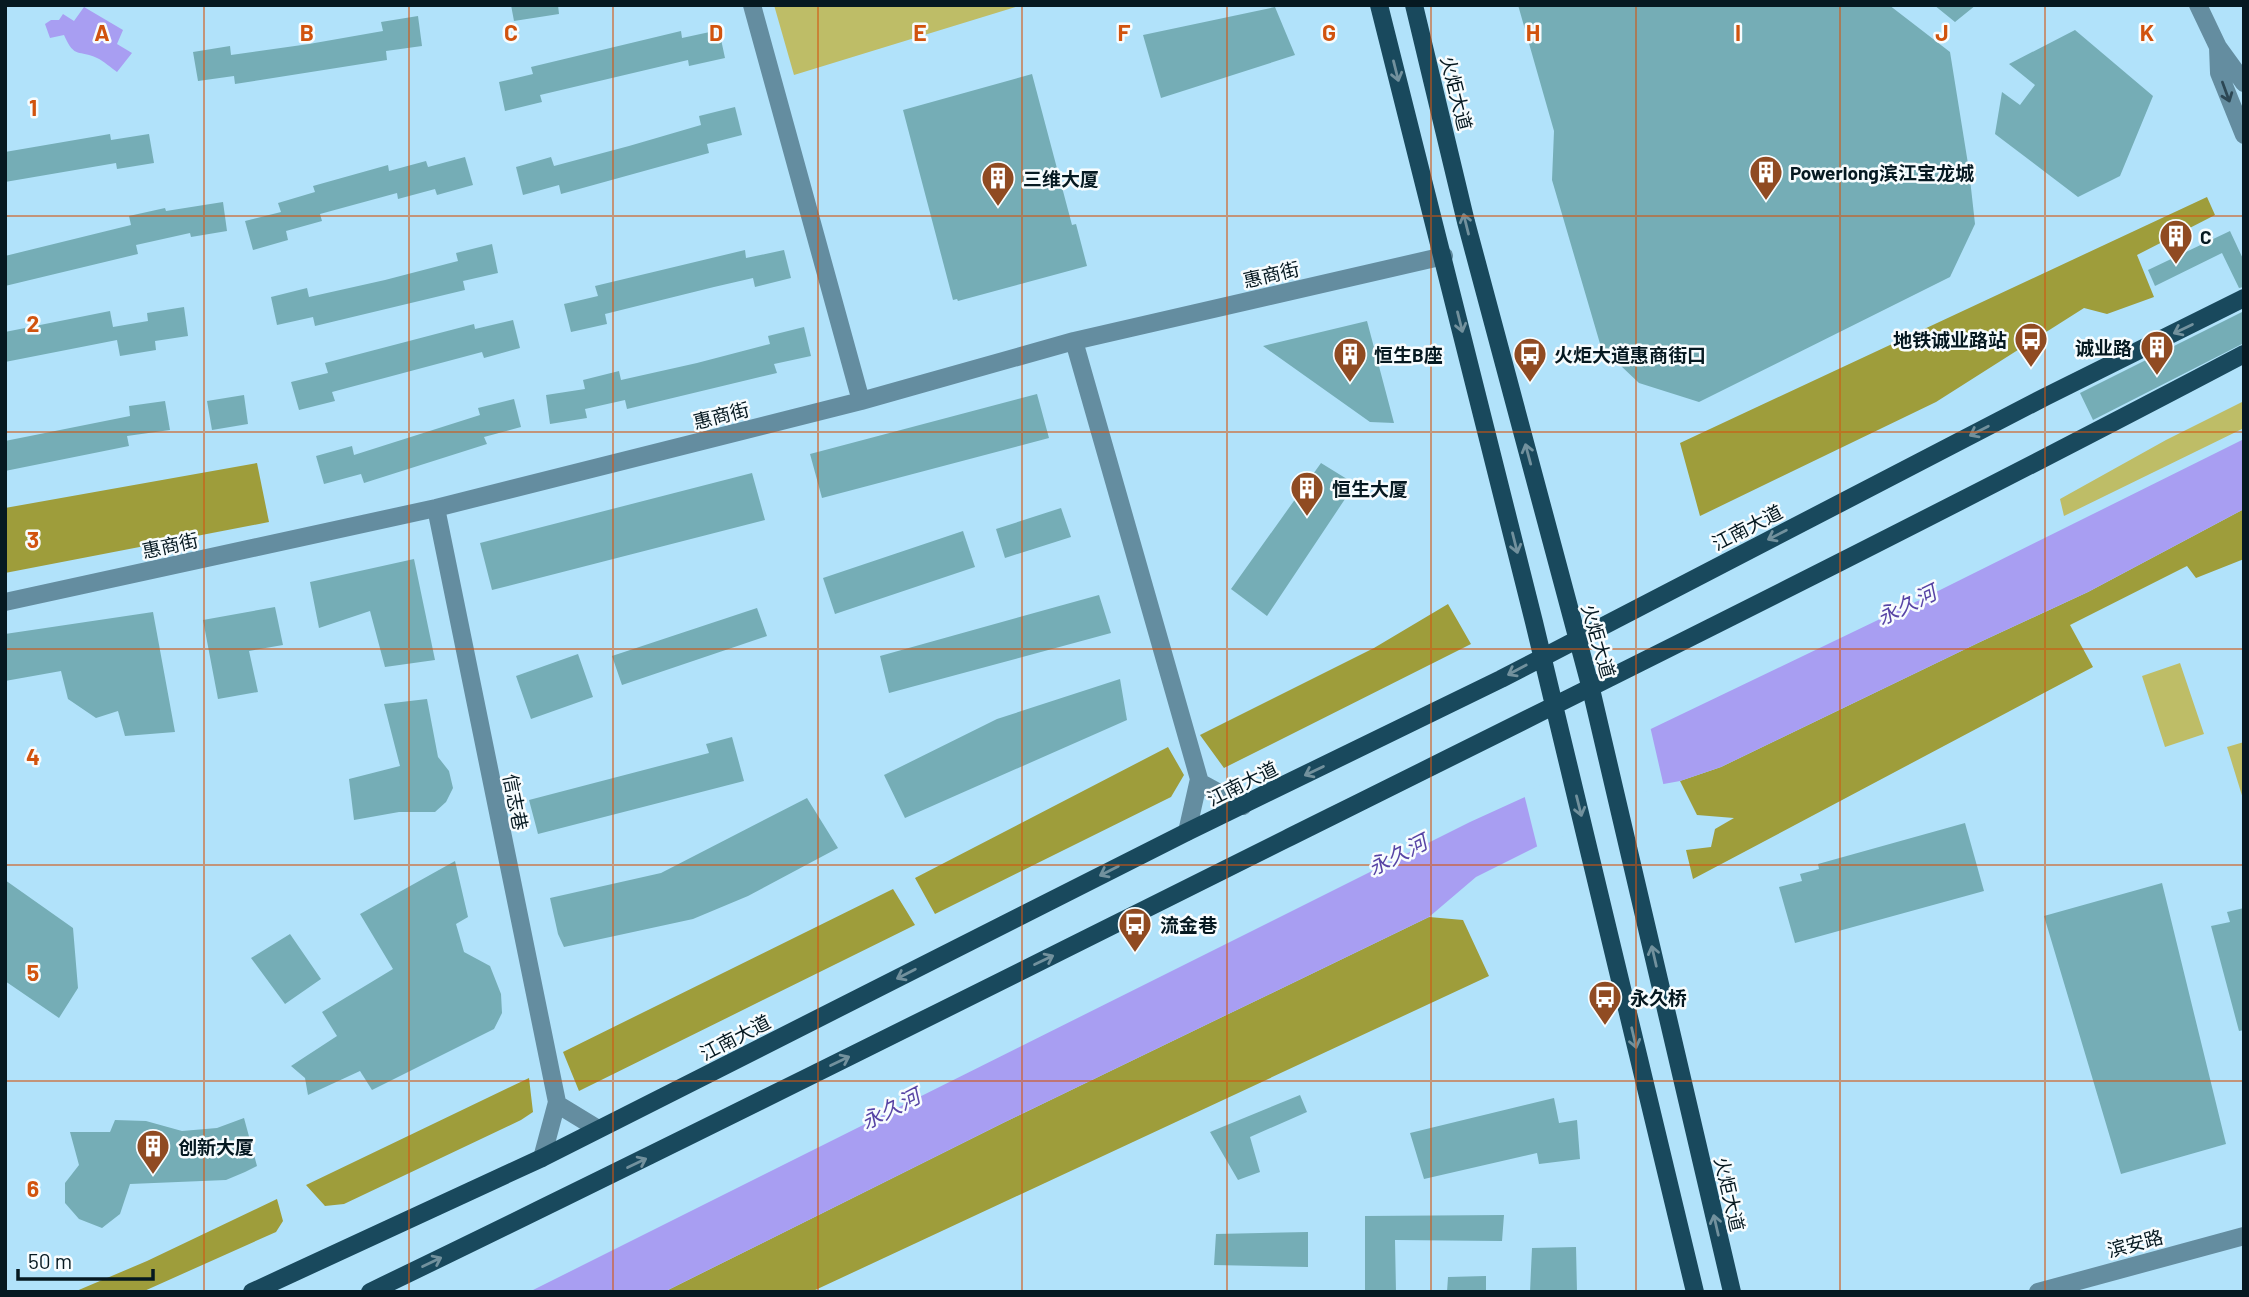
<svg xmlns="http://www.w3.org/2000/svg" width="2249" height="1297" font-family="Barlow,'Noto Sans SC',sans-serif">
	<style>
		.green { fill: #bebd67 }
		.forest { fill: #9e9d3b }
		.water { fill: #a89ef2 }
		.pier { fill: #b1e2fa }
		.building { fill: #75adb6 }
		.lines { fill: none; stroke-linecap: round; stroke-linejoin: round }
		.minor { stroke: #648da0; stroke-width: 18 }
		.major { stroke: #19495d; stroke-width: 18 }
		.oneway { stroke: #72919d }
		.oneway2 { stroke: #2c4754 }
		.grid { fill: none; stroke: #d1530e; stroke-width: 2; stroke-opacity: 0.55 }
		.labels { text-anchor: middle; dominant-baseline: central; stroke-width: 5; stroke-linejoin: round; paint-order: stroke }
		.street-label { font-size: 19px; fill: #061921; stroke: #f7fcfe }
		.poi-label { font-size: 19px; font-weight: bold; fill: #061921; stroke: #f7fcfe; text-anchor: start }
		.water-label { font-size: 21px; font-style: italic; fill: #5744a5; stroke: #f7fcfe }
		.grid-label { font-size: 23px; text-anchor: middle; font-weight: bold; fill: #d1530e; stroke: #f7fcfe; stroke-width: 5; stroke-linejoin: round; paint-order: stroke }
	</style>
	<rect width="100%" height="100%" fill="#b1e2fa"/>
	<path class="green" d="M774 5H1022L794 75Z
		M2244 401V428L2064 516 2060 499 2166 440Z
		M2180 663 2204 734 2165 747 2142 676Z
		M2244 742V802L2227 747Z"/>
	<path class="forest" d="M2207 197 2215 215 2137 255 2154 297 2107 314 2084 308 1936 402 1700 516 1680 443Z
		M257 463 269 522 5 573V508Z
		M2244 509V559L2196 578 2187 566 2070 625 2093 667 1693 879 1686 850 1711 847 1715 829 1734 818 1697 815 1680 781 1721 767 1980 642 2088 592Z
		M1448 604 1471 644 1224 768 1200 735 1374 648Z
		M1168 747 1184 775 1171 797 935 914 915 878Z
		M893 889 915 925 579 1091 563 1052Z
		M1429 917 1463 920 1489 976 811 1292H664L1005 1122Z
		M529 1078 533 1112 521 1120 344 1204 325 1206 306 1185Z
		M277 1199 283 1221 276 1232 142 1292H74L147 1261Z"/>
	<path class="water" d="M84 7 123 30 117 44 132 53 117 72C111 68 104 61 97 58 79 49 75 60 64 35L50 38 45 24 51 20H59L63 14 74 21Z
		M2244 439V509L2088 592 1980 642 1721 767 1680 781 1642 788 1554 838 1476 877 1429 917 1005 1122 664 1292H529L1470 822 1538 791 1632 738 1930 595Z"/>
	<path class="pier" d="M1650 726 1664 787 1643 792 1538 850 1524 794Z"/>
	<path class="building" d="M511 5H558L559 14 514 21Z
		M1518 5H1889L1950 52 1969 170 1975 224 1950 277 1699 402 1639 383 1601 347 1552 180 1554 131Z
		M1934 5H1976L1955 22Z
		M1275 7 1295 55 1161 98 1143 35Z
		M418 16 422 46 386 51 387 60 235 84 234 76 198 81 193 52 230 46 231 55 309 44 383 31 381 22Z
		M719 30 725 58 689 66 688 60 650 69 540 95 542 102 505 111 499 82 533 74 531 67 681 31 682 38Z
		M2075 30 2153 96 2120 176 2078 197 1995 134 2002 92 2020 105 2035 85 2009 64Z
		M1032 74 1072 225 1076 224 1087 266 958 301 957 299 953 300 903 110Z
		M735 107 742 135 707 144 709 153 561 194 559 185 523 195 516 167 551 157 554 166 629 146 701 125 699 116Z
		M110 134 111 140 149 134 154 163 117 169 116 163 5 182V152Z
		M465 157 473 185 437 195 435 189 398 199 397 193 320 214 322 221 286 231 288 240 253 250 245 221 281 212 278 203 315 192 313 186 388 165 389 171 426 161 428 167Z
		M223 202 227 231 191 237 190 233 136 245 138 254 5 286V256L131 225 129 216 165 208 166 211Z
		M2230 231 2244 261V287L2239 288 2222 253 2155 286 2148 270Z
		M492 244 498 273 463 281 465 290 315 326 313 317 277 325 271 297 307 288 309 297 385 280 458 261 456 253Z
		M745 250 746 258 784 250 791 278 755 287 753 278 714 287 605 314 607 324 571 332 564 304 598 296 595 286Z
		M184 307 188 336 155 341 156 350 120 356 117 340 5 362V332L110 311 113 327 148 321 147 313Z
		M2244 311V343L2093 420 2080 393Z
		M513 320 520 348 484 358 482 352 332 392 335 401 299 410 291 382 328 373 325 363 474 324 475 329Z
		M1367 321 1394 423 1370 422 1263 346Z
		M804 327 811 356 774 364 777 373 627 409 625 400 585 409 587 418 550 424 546 395 585 389 583 380 619 371 621 380 697 363 770 344 768 336Z
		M1037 394 1049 438 822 498 810 454Z
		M244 395 248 424 212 430 207 401Z
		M514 399 521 427 484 437 487 444 364 483 361 474 324 484 316 456 352 446 354 455 480 415 478 408Z
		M165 401 170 430 127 436 129 446 5 471V441L130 416 129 406Z
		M1321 463 1355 484 1267 616 1231 589Z
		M752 473 765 520 492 590 480 543Z
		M1061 508 1071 537 1005 558 996 529Z
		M963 531 975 567 835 614 823 578Z
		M414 559 435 660 385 667 370 611 319 628 310 582Z
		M1099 595 1111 633 889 693 880 656Z
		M275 607 283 645 249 651 258 692 218 699 203 620Z
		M757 608 767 636 622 685 612 656Z
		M153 612 175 732 125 736 118 711 96 718 68 699 61 671 5 681V634Z
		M578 654 593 697 531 719 516 676Z
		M1120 679 1127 720 905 818 884 775 997 719Z
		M427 699 438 757 449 771 453 788 446 802 435 812H399L354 820 349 779 400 766 384 704Z
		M732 737 744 781 538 834 529 800 709 753 706 744Z
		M807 798 838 848 748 896 693 919 564 947 558 934 550 898 661 873Z
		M1965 823 1984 891 1795 943 1779 887 1802 881 1800 874 1819 869 1818 864Z
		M455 861 468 917 456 924 464 952 490 966 501 994 502 1013 494 1029 372 1090 360 1071 308 1095 305 1078 291 1066 337 1036 322 1012 393 969 360 914Z
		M5 880 73 928 78 988 59 1018 5 981Z
		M2162 883 2226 1144 2121 1174 2044 916Z
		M2244 908V1030L2239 1031 2211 926 2230 922 2227 912Z
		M290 934 321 979 285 1004 251 958Z
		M1300 1095 1307 1112 1250 1137 1260 1172 1238 1180 1210 1132Z
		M1554 1098 1559 1123 1577 1120 1580 1159 1539 1164 1537 1153 1424 1179 1410 1133Z
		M244 1118 257 1166 245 1172 226 1180 130 1184 120 1214 102 1228 79 1219 65 1203V1183L79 1165 70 1132H110L115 1120 146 1121 182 1131 217 1128Z
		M1504 1215 1502 1241 1395 1240 1396 1292H1365V1216Z
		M1308 1232V1267L1214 1265 1216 1234Z
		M1576 1247 1577 1292H1530L1532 1248Z
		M1486 1276V1292H1447L1448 1277Z"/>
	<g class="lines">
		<path class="minor" d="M752 5 861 401
			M2198 5 2218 47 2244 83
			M2218 47 2219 73 2244 135
			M1074 341 1199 779 1187 832
			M436 508 557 1102 542 1158
			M5 602 436 508 861 401 1074 341 1444 256
			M1199 782 1243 806
			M557 1104 598 1129
			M2038 1292 2244 1236"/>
		<path class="major" d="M1379 5 1534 622 1695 1292
			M1414 5 1466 222 1591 689 1732 1292
			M252 1292 542 1158 1187 832 1501 679 2045 397 2244 298
			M370 1292C677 1144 981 991 1286 839 1606 680 1927 521 2244 354"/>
	</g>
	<defs><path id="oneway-shaft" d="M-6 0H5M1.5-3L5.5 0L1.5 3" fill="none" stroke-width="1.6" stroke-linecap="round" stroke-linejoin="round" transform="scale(1.75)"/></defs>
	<g class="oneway">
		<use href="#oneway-shaft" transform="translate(1396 71) rotate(76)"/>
		<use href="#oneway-shaft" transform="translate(1466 224) rotate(-104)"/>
		<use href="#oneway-shaft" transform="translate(1460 322) rotate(76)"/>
		<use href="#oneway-shaft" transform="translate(2183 329) rotate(154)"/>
		<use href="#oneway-shaft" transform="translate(1979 431) rotate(153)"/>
		<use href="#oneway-shaft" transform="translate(1528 454) rotate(-105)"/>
		<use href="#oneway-shaft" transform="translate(1777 535) rotate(153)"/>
		<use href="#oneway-shaft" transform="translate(1515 543) rotate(76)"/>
		<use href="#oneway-shaft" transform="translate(1517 670) rotate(152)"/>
		<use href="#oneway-shaft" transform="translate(1314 771) rotate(154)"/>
		<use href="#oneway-shaft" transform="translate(1579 806) rotate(76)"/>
		<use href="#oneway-shaft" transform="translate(1109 871) rotate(153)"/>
		<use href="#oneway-shaft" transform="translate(1654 956) rotate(-103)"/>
		<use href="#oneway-shaft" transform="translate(1044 960) rotate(-26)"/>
		<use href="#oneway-shaft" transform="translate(906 974) rotate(153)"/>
		<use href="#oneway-shaft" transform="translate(1634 1038) rotate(77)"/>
		<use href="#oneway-shaft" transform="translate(840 1061) rotate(-26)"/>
		<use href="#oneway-shaft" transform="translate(637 1163) rotate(-26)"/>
		<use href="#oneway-shaft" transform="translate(1716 1225) rotate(-103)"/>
		<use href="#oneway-shaft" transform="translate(432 1262) rotate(-26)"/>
	</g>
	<use class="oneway2" href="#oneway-shaft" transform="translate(2226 92) rotate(70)"/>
	<path class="grid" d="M204 5V1292M409 5V1292M613 5V1292M818 5V1292M1022 5V1292M1227 5V1292M1431 5V1292M1636 5V1292M1840 5V1292M2045 5V1292M5 216H2244M5 432H2244M5 649H2244M5 865H2244M5 1081H2244"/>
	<defs>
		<symbol id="building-pin" viewBox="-11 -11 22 30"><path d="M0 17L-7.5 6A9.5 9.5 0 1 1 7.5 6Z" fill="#904b22" stroke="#f7fcfe"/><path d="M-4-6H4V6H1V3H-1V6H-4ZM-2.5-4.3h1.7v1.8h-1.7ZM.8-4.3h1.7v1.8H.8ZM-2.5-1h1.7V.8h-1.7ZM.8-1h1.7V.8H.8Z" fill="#fff"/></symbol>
		<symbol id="bus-pin" viewBox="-11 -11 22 30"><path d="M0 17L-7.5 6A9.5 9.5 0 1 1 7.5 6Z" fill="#904b22" stroke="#f7fcfe"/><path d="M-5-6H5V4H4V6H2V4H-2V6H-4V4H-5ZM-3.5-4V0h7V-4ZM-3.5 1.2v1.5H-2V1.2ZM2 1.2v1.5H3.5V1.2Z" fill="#fff"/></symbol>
	</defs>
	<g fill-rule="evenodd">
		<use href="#building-pin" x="1747" y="153" width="38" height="52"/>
		<use href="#building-pin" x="979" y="159" width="38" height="52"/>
		<use href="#building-pin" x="2157" y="217" width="38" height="52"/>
		<use href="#bus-pin" x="2012" y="320" width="38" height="52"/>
		<use href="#building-pin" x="2138" y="328" width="38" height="52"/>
		<use href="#building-pin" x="1331" y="335" width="38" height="52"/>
		<use href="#bus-pin" x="1511" y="335" width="38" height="52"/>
		<use href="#building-pin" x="1288" y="469" width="38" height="52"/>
		<use href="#bus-pin" x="1116" y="905" width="38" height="52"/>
		<use href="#bus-pin" x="1586" y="978" width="38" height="52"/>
		<use href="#building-pin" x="134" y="1127" width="38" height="52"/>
	</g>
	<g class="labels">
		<g class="street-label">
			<text transform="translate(1457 93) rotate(76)">火炬大道</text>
			<text transform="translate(1271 274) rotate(-13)">惠商街</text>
			<text transform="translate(721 415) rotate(-14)">惠商街</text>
			<text transform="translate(1747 527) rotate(-27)">江南大道</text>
			<text transform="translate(170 545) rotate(-12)">惠商街</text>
			<text transform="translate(1599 641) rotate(74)">火炬大道</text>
			<text transform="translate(1242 783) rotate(-26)">江南大道</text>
			<text transform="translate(516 802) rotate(79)">信志巷</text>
			<text transform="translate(735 1037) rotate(-27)">江南大道</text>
			<text transform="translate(1730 1194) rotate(77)">火炬大道</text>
			<text transform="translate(2135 1243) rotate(-15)">滨安路</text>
		</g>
		<g class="poi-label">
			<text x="1790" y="172">Powerlong滨江宝龙城</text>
			<text x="1023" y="178">三维大厦</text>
			<text x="2200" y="236">C</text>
			<text x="2007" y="339" text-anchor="end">地铁诚业路站</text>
			<text x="2132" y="347" text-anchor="end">诚业路</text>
			<text x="1374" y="354">恒生B座</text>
			<text x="1554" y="354">火炬大道惠商街口</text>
			<text x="1332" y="488">恒生大厦</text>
			<text x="1160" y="924">流金巷</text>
			<text x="1630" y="997">永久桥</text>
			<text x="178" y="1146">创新大厦</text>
		</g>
		<g class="water-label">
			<text transform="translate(1906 604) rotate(-26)">永久河</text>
			<text transform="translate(1397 854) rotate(-27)">永久河</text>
			<text transform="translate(890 1108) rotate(-27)">永久河</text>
		</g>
	</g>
	<g class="grid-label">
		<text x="102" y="41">A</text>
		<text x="307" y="41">B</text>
		<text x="511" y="41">C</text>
		<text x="716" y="41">D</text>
		<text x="920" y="41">E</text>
		<text x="1124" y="41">F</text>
		<text x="1329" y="41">G</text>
		<text x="1533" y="41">H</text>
		<text x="1738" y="41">I</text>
		<text x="1942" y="41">J</text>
		<text x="2147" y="41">K</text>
		<text x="33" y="116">1</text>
		<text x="33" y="332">2</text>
		<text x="33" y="548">3</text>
		<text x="33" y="765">4</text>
		<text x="33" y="981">5</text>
		<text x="33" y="1197">6</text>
	</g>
	<rect width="2249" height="1297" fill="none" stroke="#061921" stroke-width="14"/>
	<path d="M18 1269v10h135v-10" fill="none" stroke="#061921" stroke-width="3.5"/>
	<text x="28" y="1269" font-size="21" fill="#061921" stroke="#f7fcfe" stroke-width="5" paint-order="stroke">50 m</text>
</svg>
